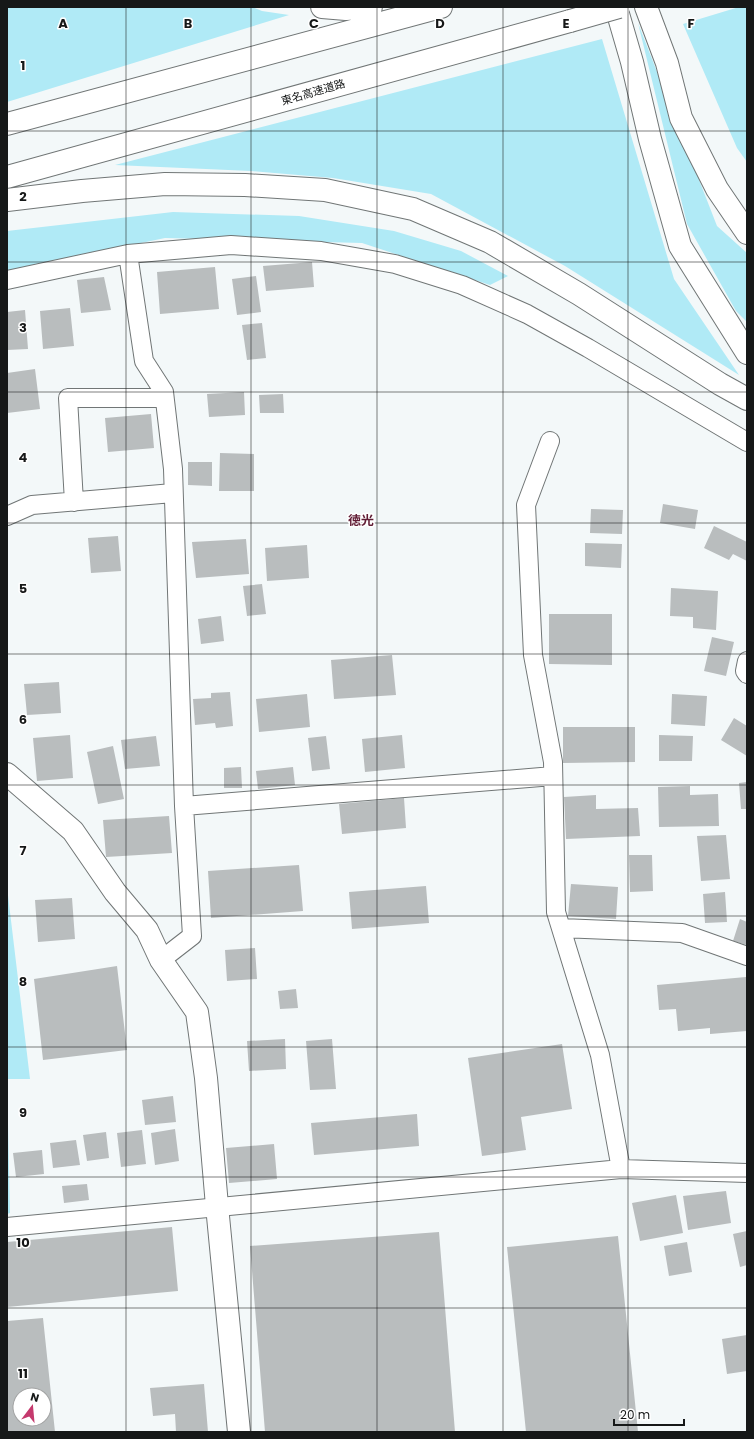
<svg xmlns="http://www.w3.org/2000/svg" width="754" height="1439" font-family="Poppins,'Noto Sans JP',sans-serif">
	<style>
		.green { fill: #b0eaf6 }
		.building { fill: #b9bdbe; fill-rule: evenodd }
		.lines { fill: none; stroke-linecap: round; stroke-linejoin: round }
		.street-casing { stroke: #717676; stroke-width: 20 }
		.secondary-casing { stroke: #717676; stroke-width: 24 }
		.highway-casing { stroke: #717676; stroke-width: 24 }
		.street { stroke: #fff; stroke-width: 18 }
		.secondary { stroke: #fff; stroke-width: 22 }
		.highway { stroke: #fff; stroke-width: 22 }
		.highway-bridge-casing { stroke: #717676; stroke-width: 24; stroke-linecap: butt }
		.highway-bridge { stroke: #fff; stroke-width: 22 }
		.grid { fill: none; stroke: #161818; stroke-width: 1; stroke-opacity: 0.55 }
		.labels { text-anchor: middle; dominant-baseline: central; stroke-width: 3; stroke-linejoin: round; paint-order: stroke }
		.street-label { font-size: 11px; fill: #161818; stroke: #fff }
		.quarter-label { font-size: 13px; font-weight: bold; fill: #601c34; stroke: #fff }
		.grid-label { font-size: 13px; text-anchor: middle; font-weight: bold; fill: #161818; stroke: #fff; stroke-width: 3; stroke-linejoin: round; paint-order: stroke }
	</style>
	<rect width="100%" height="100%" fill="#f3f8f9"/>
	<path class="green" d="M7 7H252L262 11 289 15 7 102Z
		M739 7H747V162L737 148 683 24Z
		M638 23 717 226 747 253V322L736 311 687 224Z
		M602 39 674 279 739 375 565 266 431 194 333 178 251 171 115 165Z
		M173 212 299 216 394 231 461 251 508 276 490 285 362 243 165 238 7 271V231Z
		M7 887 30 1079H7L10 1213 7 1214Z"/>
	<path class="building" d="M312 262 314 287 266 291 263 266Z
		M215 267 219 309 160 314 157 272Z
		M256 276 261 312 237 315 232 279Z
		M104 277 111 310 81 313 77 280Z
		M70 308 74 346 43 349 40 311Z
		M25 310 28 349 7 350V312Z
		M262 323 266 358 247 360 242 325Z
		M35 369 40 409 7 413V373Z
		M244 392 245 415 209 417 207 394Z
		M283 394 284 413H260L259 395Z
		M151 414 154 448 108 452 105 418Z
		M220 453 254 454V491H219Z
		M188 462H212V486L188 485Z
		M663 504 698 510 695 529 660 523Z
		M591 509 623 510 622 534 590 533Z
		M714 526 747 542V561L733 554 729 560 704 548Z
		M118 536 121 571 91 573 88 538Z
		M246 539 249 574 196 578 192 542Z
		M585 543 622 544 621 568 585 566Z
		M307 545 309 578 267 581 265 548Z
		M262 584 266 614 247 616 243 586Z
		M671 588 718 591 716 630 693 628V617L670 616Z
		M549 614H612V665L549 664Z
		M221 616 224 641 201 644 198 619Z
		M712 637 734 642 726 676 704 671Z
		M392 655 396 695 334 699 331 660Z
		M59 682 61 713 27 715 24 684Z
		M230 692 233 726 216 728 215 723 195 725 193 699 211 698V693Z
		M307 694 310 727 259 732 256 699Z
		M672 694 707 696 705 726 671 724Z
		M734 718 747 726V756L721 740Z
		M563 727H635V762L563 763Z
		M70 735 73 778 37 781 33 738Z
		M402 735 405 768 365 772 362 739Z
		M659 735 693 736 692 761H659Z
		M156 736 160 766 125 769 121 740Z
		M326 736 330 769 312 771 308 738Z
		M113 746 124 799 98 804 87 752Z
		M241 767 242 788H224V768Z
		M293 767 295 785 258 789 256 771Z
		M747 782V809H741L739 783Z
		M690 786V795L718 794 719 826 659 827 658 787Z
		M596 795V809L638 808 640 836 566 839 564 797Z
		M404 798 406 828 342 834 339 804Z
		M169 816 172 853 106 857 103 820Z
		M726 835 730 879 701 881 697 836Z
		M629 855H652L653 891 630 892Z
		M299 865 303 911 211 918 208 871Z
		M571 884 618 887 616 919 568 916Z
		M426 886 429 923 352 929 349 892Z
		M725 892 727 922 705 923 703 894Z
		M72 898 75 939 38 942 35 900Z
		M740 919 747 922V945L733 941Z
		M255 948 257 979 227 981 225 950Z
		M117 966 127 1050 43 1060 34 979Z
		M746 977 747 1031 710 1034V1028L678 1031 676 1009 659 1010 657 985Z
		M296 989 298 1008 280 1009 278 991Z
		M285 1039 286 1069 249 1071 247 1041Z
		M332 1039 336 1089 310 1090 306 1041Z
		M562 1044 572 1109 521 1117 526 1150 482 1156 468 1058Z
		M173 1096 176 1122 145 1125 142 1100Z
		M417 1114 419 1146 314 1155 311 1123Z
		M175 1129 179 1161 155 1165 151 1133Z
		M142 1130 146 1164 121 1167 117 1133Z
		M106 1132 109 1158 87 1161 83 1135Z
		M76 1140 80 1165 53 1168 50 1143Z
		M274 1144 277 1179 229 1183 226 1148Z
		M42 1150 44 1174 16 1177 13 1153Z
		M87 1184 89 1200 64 1203 62 1186Z
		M726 1191 731 1223 688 1230 683 1196Z
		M676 1195 683 1233 640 1241 632 1203Z
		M172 1227 178 1291 7 1307V1242Z
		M747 1231V1265L740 1267 733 1234Z
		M439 1232 455 1432H265L250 1246Z
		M618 1236 638 1432H526L507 1247Z
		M687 1242 692 1272 669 1276 664 1246Z
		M43 1318 55 1432H7V1321ZM20 1395H44V1419H20Z
		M747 1335V1371L727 1374 722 1339Z
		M204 1384 208 1432H176L175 1414 153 1416 150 1388Z"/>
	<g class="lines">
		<defs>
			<path id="street" d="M128 254 144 361 164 392 173 469 184 806 192 936 161 960
				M7 280 128 254 231 245 321 251 395 264 462 285 527 314 588 348 747 442
				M550 441 526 505 533 655 553 762 556 912 600 1055 621 1169
				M74 502 68 398H164
				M7 516 32 505 173 493
				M747 661 745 671 747 674
				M184 806 553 776
				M561 928 682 933 747 956
				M7 1227 621 1169 747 1173"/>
			<path id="secondary" d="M7 774 73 831 115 892 147 930 161 960 197 1012 206 1078 217 1206 239 1432"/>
			<path id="highway" d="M322 7 346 9 371 7
				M616 7 632 62 650 139 680 246 747 353
				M646 7 667 63 681 118 717 189 747 233
				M7 124 441 7
				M7 177 570 21
				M7 200 82 191 165 184 245 185 325 190 413 209 490 242 579 294 720 384 747 399"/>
		</defs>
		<use href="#street" class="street-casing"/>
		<use href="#secondary" class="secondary-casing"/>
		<use href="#highway" class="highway-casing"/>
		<use href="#street" class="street"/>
		<use href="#secondary" class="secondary"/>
		<use href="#highway" class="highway"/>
		<defs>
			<path id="highway-bridge" d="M570 21 619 7"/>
		</defs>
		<use href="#highway-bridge" class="highway-bridge-casing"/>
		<use href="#highway-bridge" class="highway-bridge"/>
	</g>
	<path class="grid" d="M126 7V1432M251 7V1432M377 7V1432M503 7V1432M628 7V1432M7 131H747M7 262H747M7 392H747M7 523H747M7 654H747M7 785H747M7 916H747M7 1047H747M7 1177H747M7 1308H747"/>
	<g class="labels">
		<g class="street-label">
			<text transform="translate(313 92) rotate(-16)">東名高速道路</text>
		</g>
		<g class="quarter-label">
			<text x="361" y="520">徳光</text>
		</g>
	</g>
	<g class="grid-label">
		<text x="63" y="28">A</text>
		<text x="188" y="28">B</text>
		<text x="314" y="28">C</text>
		<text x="440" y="28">D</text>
		<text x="566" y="28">E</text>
		<text x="691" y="28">F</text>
		<text x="23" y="70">1</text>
		<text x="23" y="201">2</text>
		<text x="23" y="332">3</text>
		<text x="23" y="462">4</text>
		<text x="23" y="593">5</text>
		<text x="23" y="724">6</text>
		<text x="23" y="855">7</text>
		<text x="23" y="986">8</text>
		<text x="23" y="1117">9</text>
		<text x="23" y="1247">10</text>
		<text x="23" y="1378">11</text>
	</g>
	<rect width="754" height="1439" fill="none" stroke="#161818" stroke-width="16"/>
	<g transform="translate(32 1407) rotate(16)"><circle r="19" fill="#ffffff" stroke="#a2a3a3"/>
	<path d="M0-3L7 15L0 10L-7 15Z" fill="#c5396d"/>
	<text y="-6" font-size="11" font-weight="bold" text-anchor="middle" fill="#161818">N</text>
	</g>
	<path d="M614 1419v6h70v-6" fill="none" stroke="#161818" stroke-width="2"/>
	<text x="620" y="1419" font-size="12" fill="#161818" stroke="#ffffff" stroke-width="3" paint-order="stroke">20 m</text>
</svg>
